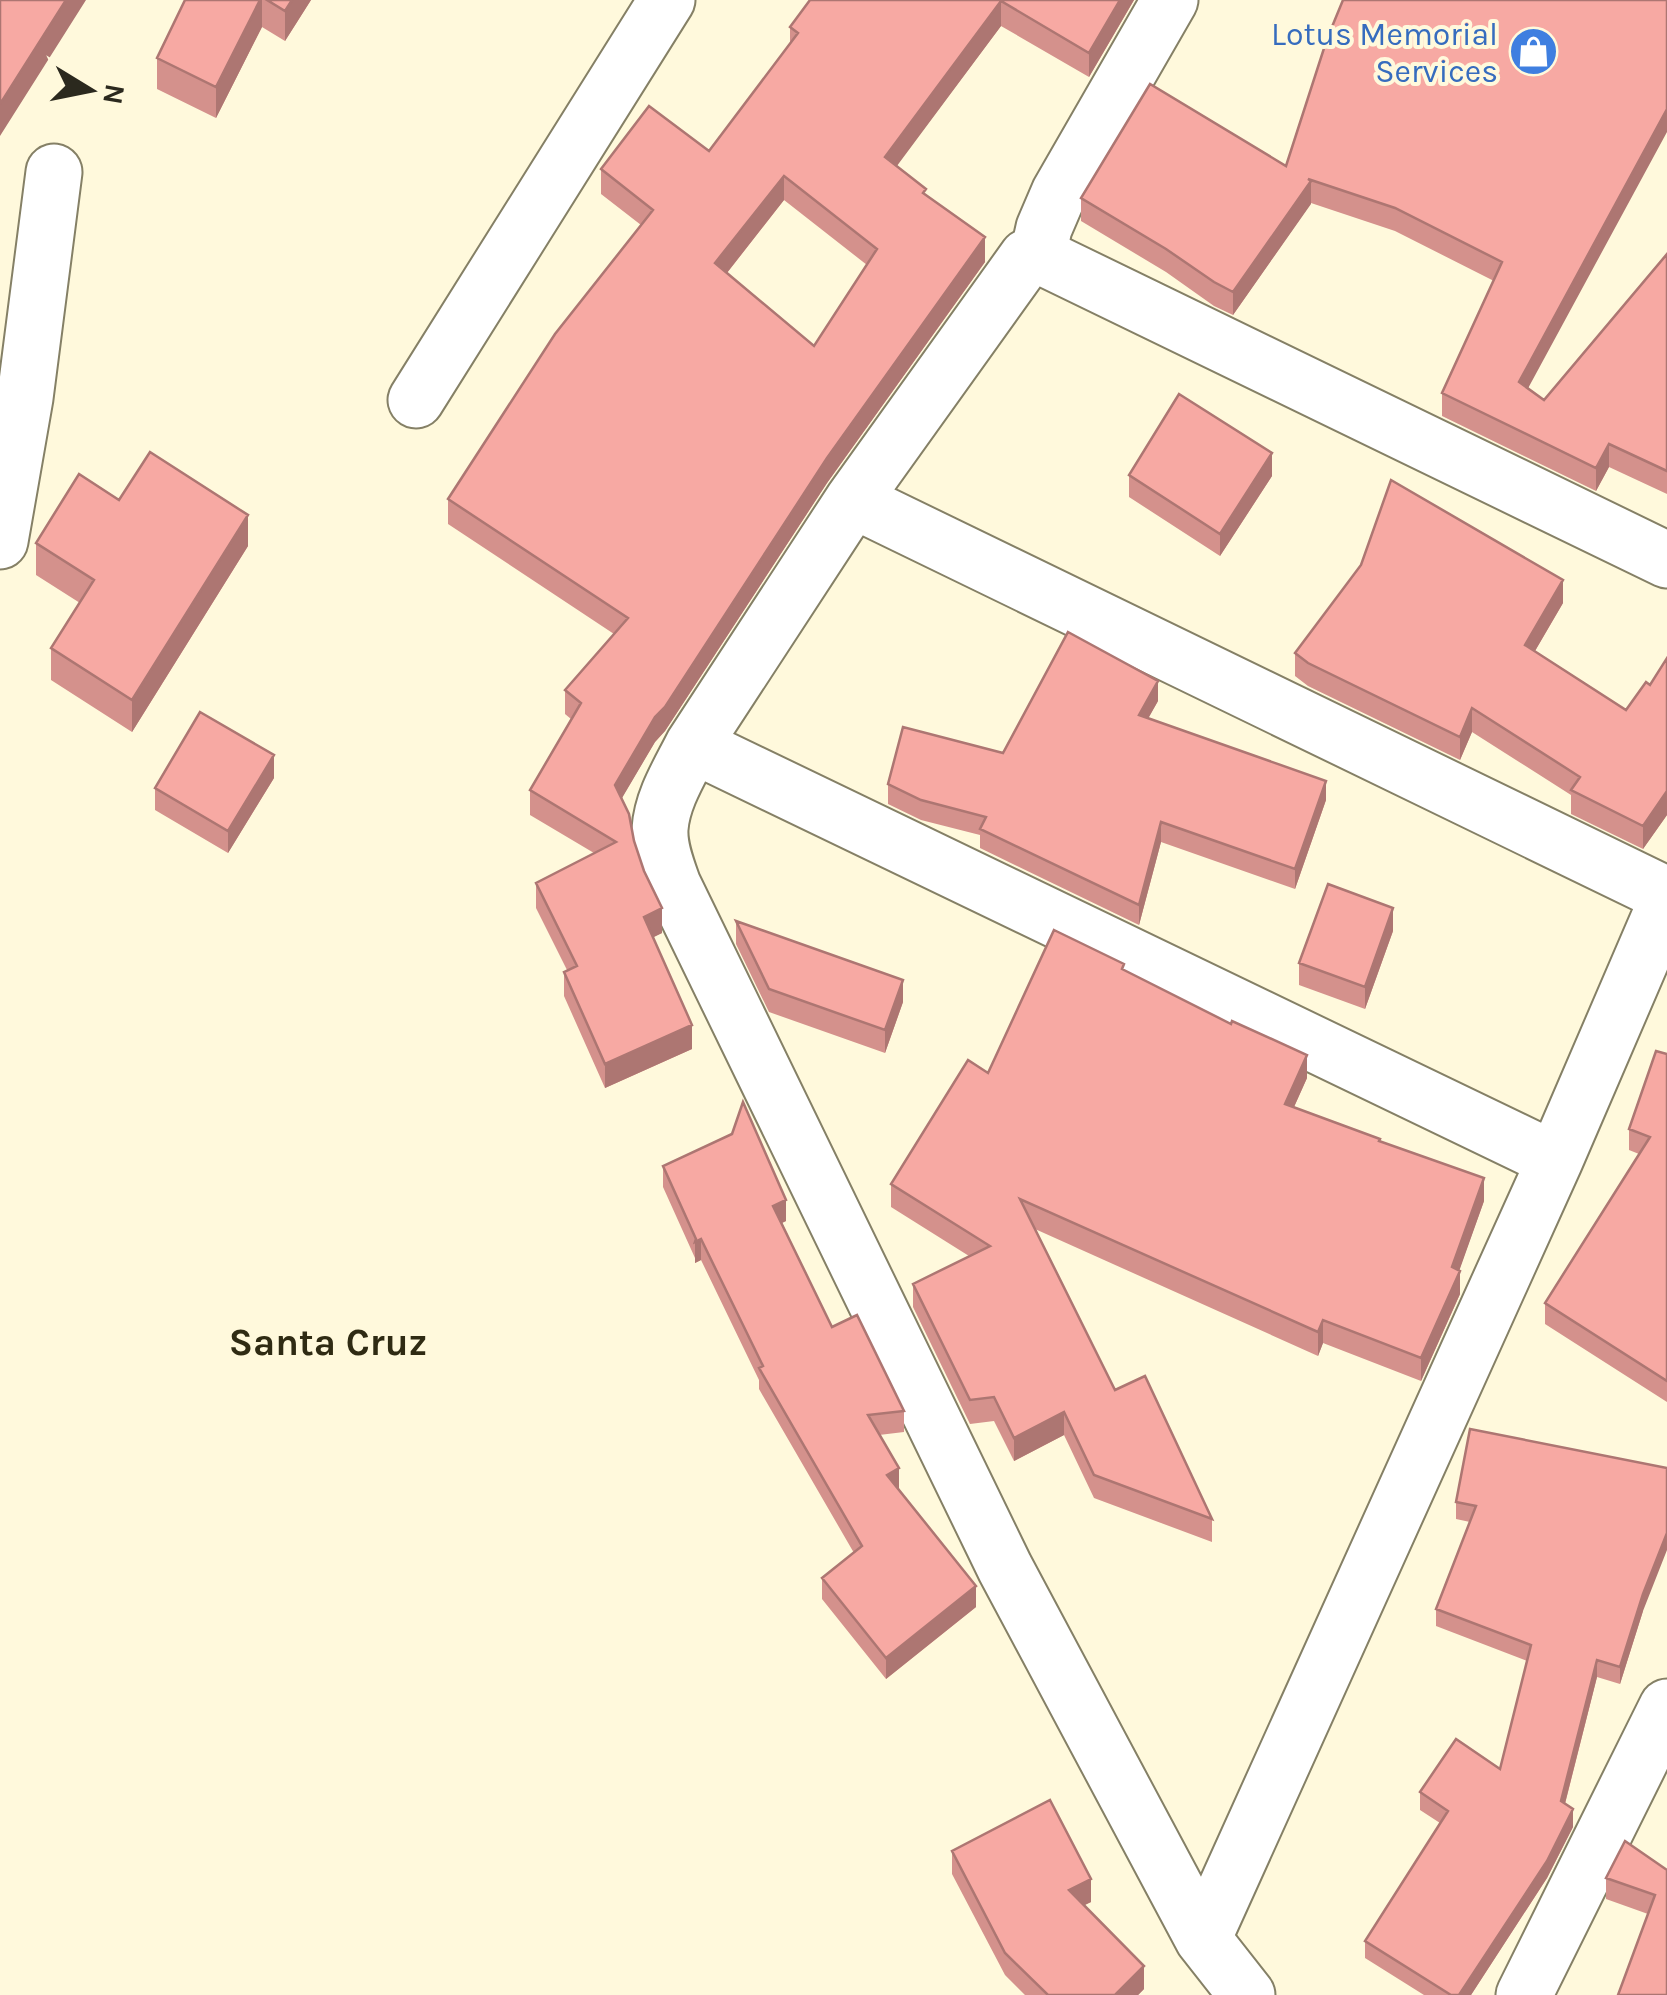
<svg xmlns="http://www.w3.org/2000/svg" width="1667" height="1995" font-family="Karla,sans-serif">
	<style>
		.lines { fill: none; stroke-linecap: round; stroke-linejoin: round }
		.street-casing { stroke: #858066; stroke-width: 59 }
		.street { stroke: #fff; stroke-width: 55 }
		.wall { fill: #d4918c; fill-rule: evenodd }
		.shaded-wall { fill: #ad7672 }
		.building { fill: #f7a9a3; stroke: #ad7672; stroke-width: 2.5; fill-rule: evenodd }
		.labels { text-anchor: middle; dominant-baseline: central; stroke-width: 8; stroke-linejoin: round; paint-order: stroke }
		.shop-label { font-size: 32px; fill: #366cbe; stroke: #fff9dc; text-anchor: end }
		.quarter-label { font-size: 38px; font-weight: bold; fill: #2f2b13; stroke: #fff9dc }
	</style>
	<rect width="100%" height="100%" fill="#fff9dc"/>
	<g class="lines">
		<defs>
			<path id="street" d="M1038 255 1044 228 1059 193 1170 0
				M416 400 667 0
				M853 500 1667 895
				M0 541 25 398 54 172
				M693 745 1555 1160
				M1203 1939 1555 1160 1667 900
				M1247 1995 1203 1939 1005 1568 673 885C667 868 659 848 660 829 662 799 680 771 693 745L853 500 1027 257 1038 255 1667 560
				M1524 1995 1667 1707"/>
		</defs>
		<use href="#street" class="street-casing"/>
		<use href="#street" class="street"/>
	</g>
	<path class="wall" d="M185 0H311L285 41 262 27 216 118 157 89V58Z
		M810 0H1134L1089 77 1001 26 896 166 926 195 985 262 827 483 665 731 655 742 621 799 662 933 653 937 692 1049 605 1088 564 996V972L567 970 536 908V883L594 853 530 815V790L571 719 565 714V690L614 634 448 524V499L641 225 601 194V169L709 151 790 44V27ZM784 200 867 265 814 346 727 273Z
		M1667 0 1528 388 1544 400 1667 254V494L1609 467 1596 491 1442 416V393L1494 281 1395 231 1311 203 1233 315 1214 306 1166 272 1081 221V198L1286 166Z
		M1129 475 1272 476 1220 556 1129 497Z
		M119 500 248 546 132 732 51 680V648L80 603 36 575V543Z
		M1563 603 1535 651 1626 710 1650 685 1667 658V815L1643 849 1571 814V795L1472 732 1460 760 1308 686 1295 676V653Z
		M1158 701 1148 718 1326 800 1295 889 1161 842 1139 925 980 848V835L921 820 888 804V784L1003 753Z
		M274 778 228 853 155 810V788Z
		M736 921 903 1002 885 1053 769 1012 736 944Z
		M1393 931 1365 1009 1299 985V963Z
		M1124 970 1307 1078 1294 1107 1380 1142 1484 1201 1459 1270 1460 1294 1421 1381 1323 1343 1318 1356 1035 1229 1115 1390 1212 1519V1542L1094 1498 1064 1435 1014 1461 994 1421 970 1424 913 1307V1284L969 1256 891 1207V1184L988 1073Z
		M1667 1054V1402L1545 1324V1303L1639 1154 1629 1150V1129Z
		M663 1166 786 1221 782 1223 832 1327 904 1411V1432L879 1435 899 1489 976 1607 886 1679 822 1599V1578L854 1553 759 1389V1380L701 1260 695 1263V1258L663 1187Z
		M1470 1429 1643 1611 1620 1684 1597 1677 1565 1804 1573 1827 1547 1878 1471 1995H1424L1365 1958V1941L1440 1823 1420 1810V1792L1500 1769 1527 1661 1436 1626V1609L1470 1522 1456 1519V1502Z
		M952 1851 1091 1902 1084 1905 1144 1989 1138 1995H1025L1005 1975 952 1874Z
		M1667 1870 1648 1914 1606 1899V1878Z"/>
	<path class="shaded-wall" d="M66 0H86L0 136V104Z
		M260 0H262V27L216 118V87Z
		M292 0H311L285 41V11Z
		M1120 0H1134L1089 77V53Z
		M1001 1V26L885 182V157Z
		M1667 109V132L1519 405V382Z
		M784 176V200L715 288V263Z
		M1311 181V204L1233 315V292Z
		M985 237V262L827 483 665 731 655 742 615 810V785L655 717 827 458Z
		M1609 444V467L1596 491V468Z
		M1272 453V476L1220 556V534Z
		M248 515V546L132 732V700Z
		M1563 580V603L1525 668V645Z
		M1158 681V701L1139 735V715Z
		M1472 708V732L1460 760V737Z
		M274 755V778L228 853V831Z
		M1326 781V800L1295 889V869Z
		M1667 791V815L1643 849V826Z
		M1161 822V842L1139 925V905Z
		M662 908V933L644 942V917Z
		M1393 908V931L1365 1009V987Z
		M903 980V1002L885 1053V1030Z
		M692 1025V1049L605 1088V1064Z
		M1307 1055V1078L1285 1127V1104Z
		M1484 1178V1201L1456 1280 1460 1271V1294L1421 1381V1358Z
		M786 1200V1221L773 1227V1206Z
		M701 1239V1260L695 1263V1242Z
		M1323 1320V1343L1318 1356V1332Z
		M1064 1412V1435L1014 1461V1438Z
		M899 1468V1489L887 1475Z
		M1667 1533V1550L1643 1611 1620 1684V1667L1643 1594Z
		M976 1586V1607L886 1679V1658Z
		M1597 1660V1677L1561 1819V1801Z
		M1573 1809V1827L1547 1878 1471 1995H1459Z
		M1091 1879V1902L1069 1913V1890Z
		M1144 1966V1989L1138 1995H1115Z"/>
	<path class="building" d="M0 0H66L0 104Z
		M185 0H260L216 87 157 58Z
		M267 0H292L285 11Z
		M810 0H1120L1089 53 1001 1 885 157 926 189 923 193 985 237 827 458 665 707 655 717 615 785 629 814 634 841 644 871 662 908 644 917 692 1025 605 1064 564 972 577 966 536 883 616 842 530 790 581 703 565 690 628 618 448 499 555 334 653 210 601 169 649 106 709 151 798 33 790 27ZM784 176 877 249 814 346 715 263Z
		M1343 0H1667V109L1519 382 1544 400 1667 254V471L1609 444 1596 468 1442 393 1502 262 1395 208 1308 179 1311 181 1233 292 1214 282 1166 249 1081 198 1150 84 1286 166 1327 39Z
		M1179 394 1272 453 1220 534 1129 475Z
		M150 452 248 515 132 700 51 648 94 580 36 543 79 474 119 500Z
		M1391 480 1563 580 1525 645 1626 710 1646 682 1650 685 1667 658V791L1643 826 1571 790 1580 777 1472 708 1460 737 1308 663 1295 653 1361 565Z
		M1068 632 1158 681 1139 715 1326 781 1295 869 1161 822 1139 905 980 829 986 817 921 800 888 784 903 727 1003 753Z
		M200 712 274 755 228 831 155 788Z
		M1328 884 1393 908 1365 987 1299 963Z
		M736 921 903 980 885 1030 769 989Z
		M1054 930 1124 964 1122 969 1231 1024 1232 1021 1307 1055 1285 1104 1380 1139 1379 1141 1484 1178 1452 1267 1460 1271 1421 1358 1323 1320 1318 1332 1020 1199 1115 1390 1145 1376 1212 1519 1094 1475 1064 1412 1014 1438 994 1397 970 1400 913 1284 990 1246 891 1184 968 1060 988 1073Z
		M1656 1051 1667 1054V1381L1545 1303 1650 1137 1629 1129Z
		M743 1102 786 1200 773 1206 832 1327 857 1315 904 1411 868 1415 899 1468 887 1475 976 1586 886 1658 822 1578 862 1546 759 1368 763 1366 701 1239 695 1242 696 1239 663 1166 732 1134Z
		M1470 1429 1667 1468V1533L1643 1594 1620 1667 1597 1660 1561 1801 1573 1809 1547 1861 1459 1995H1451L1365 1941 1448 1811 1420 1792 1456 1739 1500 1769 1531 1645 1436 1609 1476 1506 1456 1502Z
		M1050 1800 1091 1879 1069 1890 1144 1966 1115 1995H1048L1005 1953 952 1851Z
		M1625 1841 1667 1870V1995H1618L1655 1895 1606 1878Z"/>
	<defs>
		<symbol id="shop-disc" viewBox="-11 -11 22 22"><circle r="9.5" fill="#3f7fe0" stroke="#fff9dc"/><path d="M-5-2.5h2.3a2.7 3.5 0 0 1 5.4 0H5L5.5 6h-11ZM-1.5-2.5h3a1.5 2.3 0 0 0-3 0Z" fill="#fff"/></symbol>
	</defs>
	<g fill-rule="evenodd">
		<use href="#shop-disc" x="1506" y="24" width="55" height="55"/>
	</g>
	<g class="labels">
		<g class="shop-label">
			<text x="1498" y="34">Lotus Memorial<tspan x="1498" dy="37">Services</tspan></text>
		</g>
		<g class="quarter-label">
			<text x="328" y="1342">Santa Cruz</text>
		</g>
	</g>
	<g transform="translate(90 90) rotate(100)" stroke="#fff9dc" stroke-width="8" paint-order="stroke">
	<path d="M0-8L18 38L0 25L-18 38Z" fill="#2b291e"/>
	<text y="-15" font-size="28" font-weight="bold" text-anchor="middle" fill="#2b291e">N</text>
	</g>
</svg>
